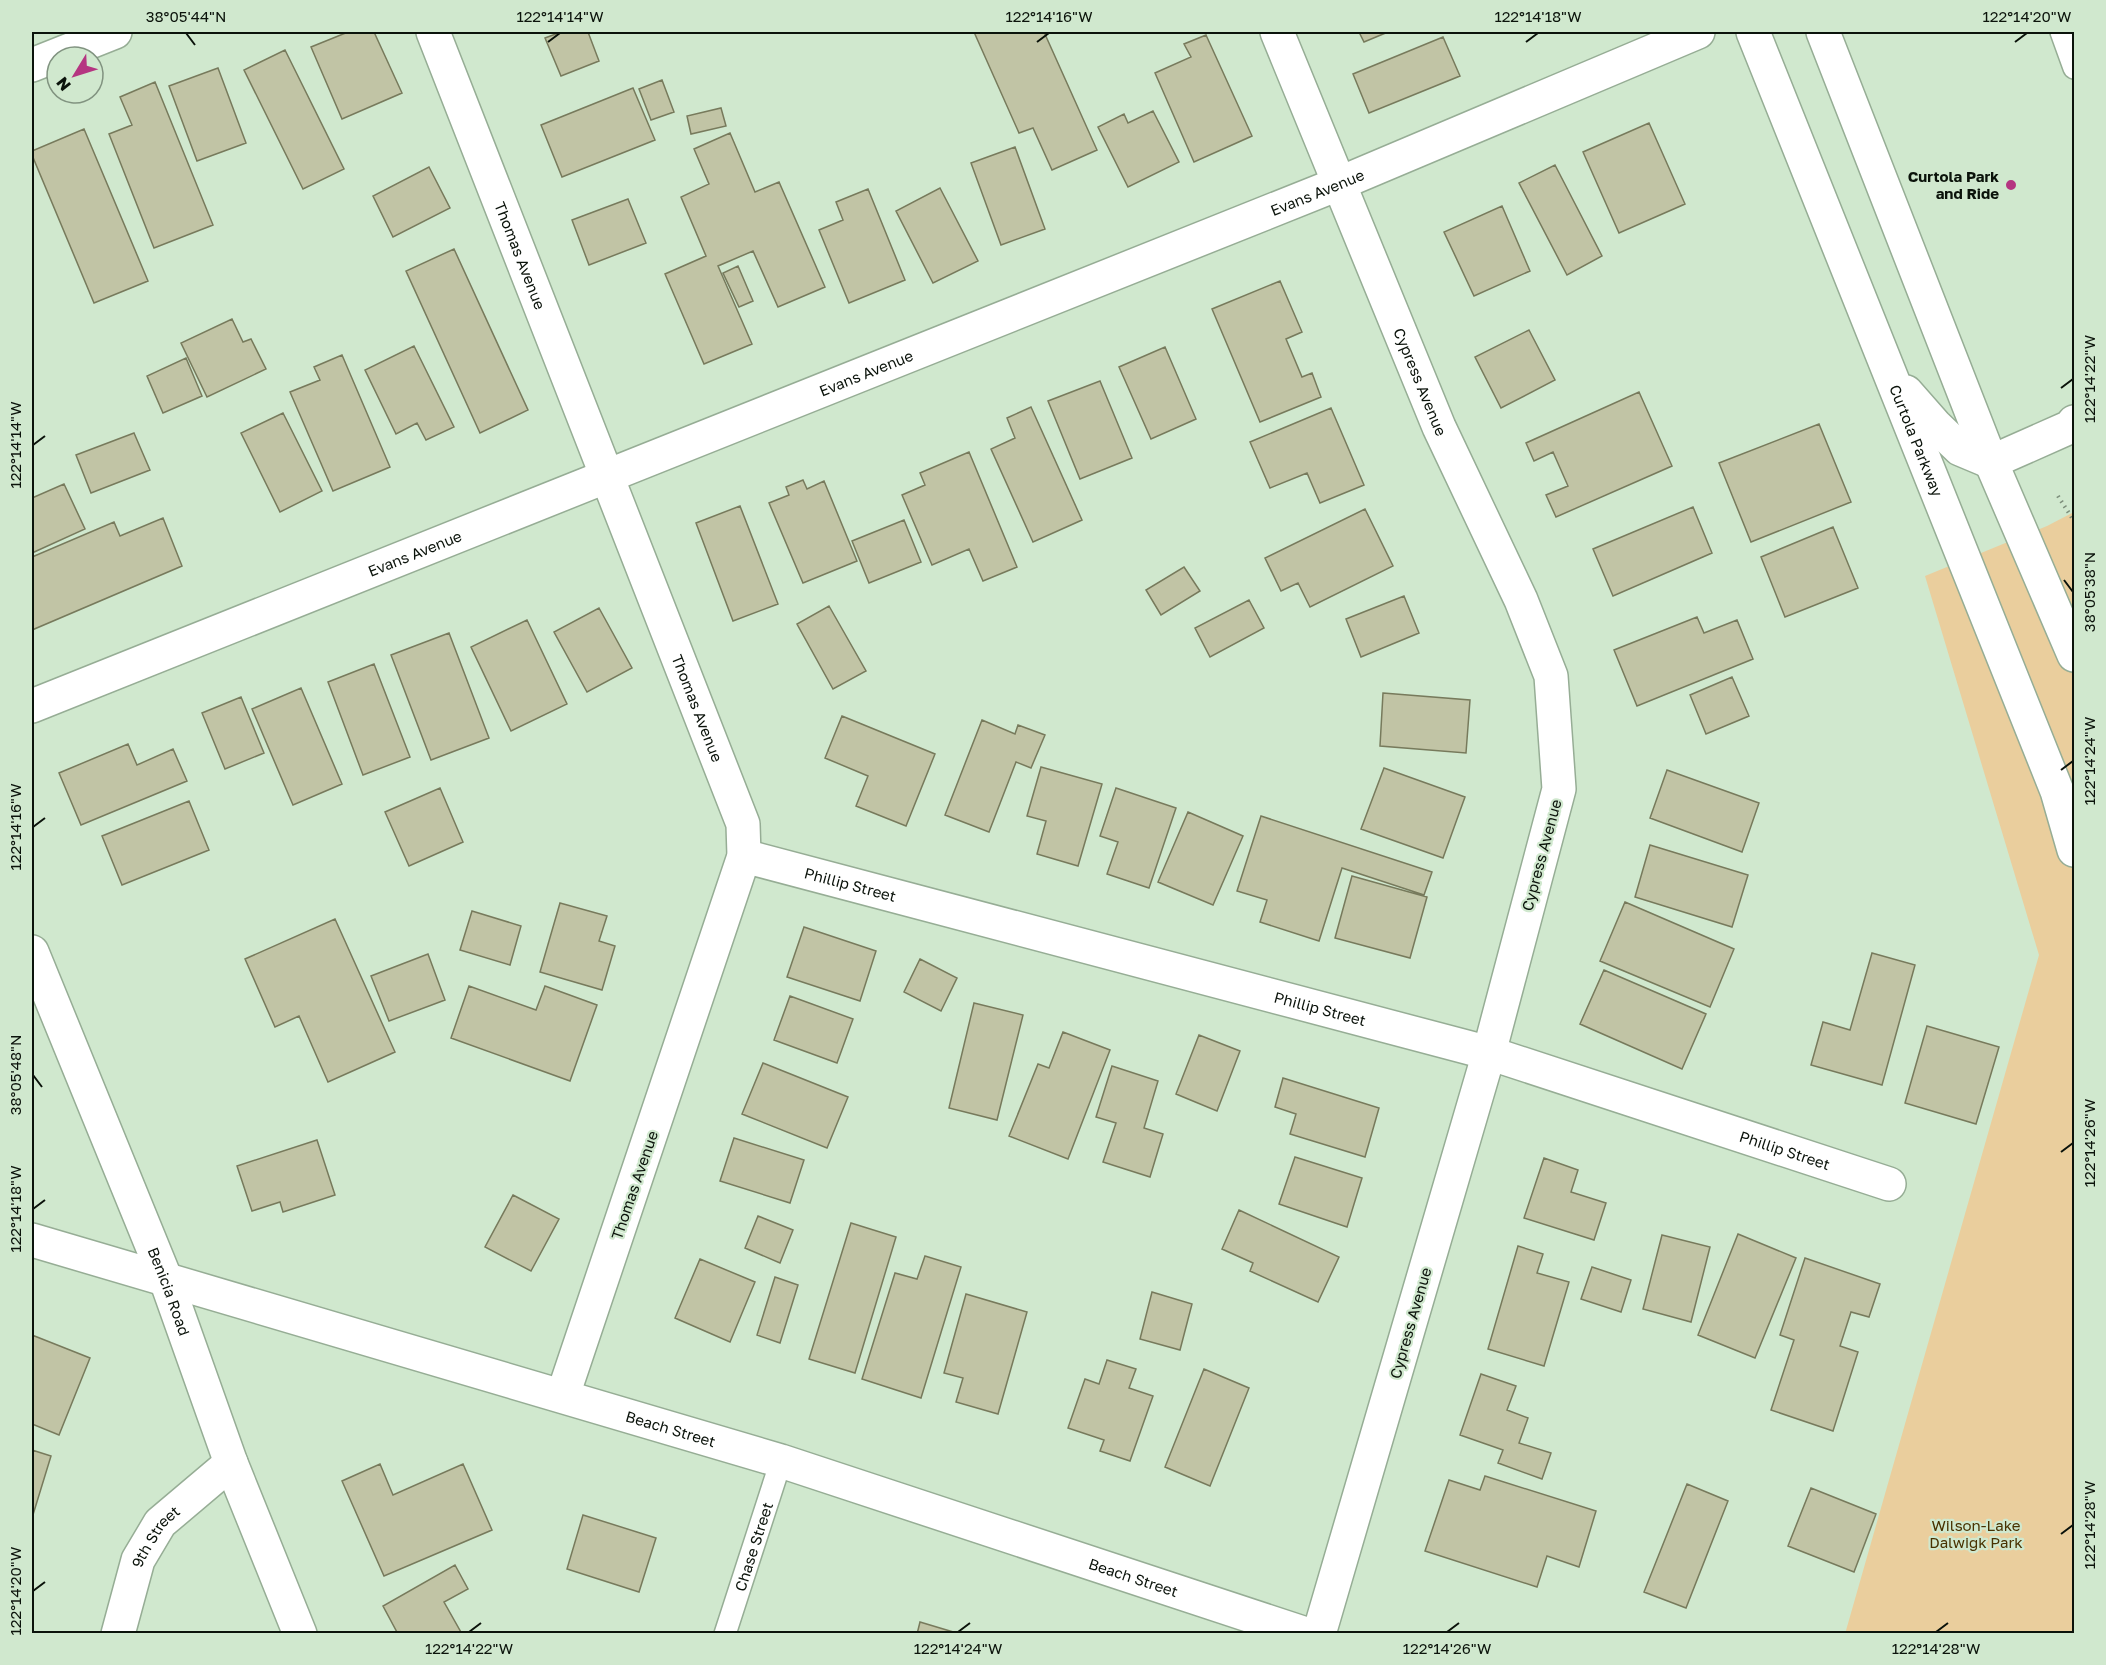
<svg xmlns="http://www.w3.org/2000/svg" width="2106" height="1665" font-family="'Golos Text',sans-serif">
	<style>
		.green { fill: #eace9d }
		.building { fill: #c1c4a5; stroke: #777a5c; stroke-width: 1.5 }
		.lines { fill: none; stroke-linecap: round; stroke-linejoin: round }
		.lane-casing { stroke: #96ad95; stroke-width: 24 }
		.street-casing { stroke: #96ad95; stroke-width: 36 }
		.secondary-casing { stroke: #96ad95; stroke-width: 36 }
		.primary-casing { stroke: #96ad95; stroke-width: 36 }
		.path { stroke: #7c8e7b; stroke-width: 4; stroke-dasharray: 1.5 4.5; stroke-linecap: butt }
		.lane { stroke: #fff; stroke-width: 21 }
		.street { stroke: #fff; stroke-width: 33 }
		.secondary { stroke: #fff; stroke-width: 33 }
		.primary { stroke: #fff; stroke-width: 33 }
		.ticks { fill: none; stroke: #0b130b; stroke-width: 2 }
		.poi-dot { fill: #b53581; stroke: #d0e8ce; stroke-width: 2 }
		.labels { text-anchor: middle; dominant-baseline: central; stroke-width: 4.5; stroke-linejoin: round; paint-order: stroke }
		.poi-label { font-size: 15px; font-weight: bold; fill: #0b130b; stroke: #d0e8ce; text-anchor: end }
		.street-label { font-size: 15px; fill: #0b130b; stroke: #d0e8ce }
		.park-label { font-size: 15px; fill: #483100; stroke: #d0e8ce }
		.neatline { fill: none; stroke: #0b130b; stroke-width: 2 }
		.ticks-label { font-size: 15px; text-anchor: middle; fill: #0b130b }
	</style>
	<rect width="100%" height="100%" fill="#d0e8ce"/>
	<path class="green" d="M2074 512V1633L1845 1634 2039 955 1925 576 2047 526Z"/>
	<path class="building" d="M348 32H374L402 93 342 119 311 47Z
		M561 32H588L599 61 561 76 545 38Z
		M974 32H1044L1097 150 1052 170 1033 128 1019 133Z
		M1359 32H1388L1364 42Z
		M1206 35 1252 136 1194 162 1155 73 1191 57 1184 44Z
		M1443 37 1460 76 1369 113 1353 74Z
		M285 50 344 169 303 189 244 70Z
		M218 68 246 143 197 161 169 86Z
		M662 80 674 112 651 120 639 89Z
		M155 82 213 225 154 248 109 134 132 125 120 97Z
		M633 88 655 140 562 177 541 125Z
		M721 108 726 126 691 134 687 116Z
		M1153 111 1179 162 1128 187 1098 127 1124 114 1128 123Z
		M1649 123 1685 204 1619 233 1583 152Z
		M84 129 148 281 94 303 32 155V151Z
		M730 133 755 192 779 182 825 287 778 307 753 251 718 266 752 344 704 364 665 274 706 256 681 197 709 184 694 149Z
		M1015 147 1045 229 1001 245 971 163Z
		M1555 165 1602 256 1567 275 1519 183Z
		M429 167 450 208 393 237 373 196Z
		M940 188 978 261 933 283 896 211Z
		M868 189 905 280 849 303 819 230 843 220 836 202Z
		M628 199 646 243 589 265 572 220Z
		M1502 206 1530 271 1474 296 1444 232Z
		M454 249 528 410 480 433 406 271Z
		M738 266 753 301 739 307 723 273Z
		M1280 281 1302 332 1286 339 1302 377 1312 373 1321 397 1260 422 1212 309Z
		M232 319 243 342 251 339 266 369 207 397 181 343Z
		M1529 330 1555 380 1501 408 1475 357Z
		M414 346 454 427 426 440 417 423 396 434 365 370Z
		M1165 347 1196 419 1151 439 1119 367Z
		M342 355 390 467 333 491 290 392 320 380 314 367Z
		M186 358 202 396 163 413 147 376Z
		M1100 381 1132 458 1080 479 1048 401Z
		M1639 392 1672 466 1556 517 1546 495 1568 486 1553 452 1534 461 1526 443Z
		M1031 407 1082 520 1033 542 991 449 1015 438 1007 418Z
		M1331 408 1364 485 1320 503 1307 473 1270 488 1250 442Z
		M283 413 322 491 280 512 241 433Z
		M1819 424 1851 502 1751 542 1719 463Z
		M134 433 150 470 91 493 76 455Z
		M969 452 1017 567 983 581 969 549 932 565 902 495 925 485 920 473Z
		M803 480 807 489 824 481 857 561 803 583 769 503 789 495 786 487Z
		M64 484 85 529 32 553V498Z
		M740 506 778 604 733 621 696 523Z
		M1693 507 1712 553 1613 596 1593 549Z
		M1365 509 1393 566 1310 607 1298 583 1281 591 1265 558Z
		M163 518 182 566 32 630V557L114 522 120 536Z
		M904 520 921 562 869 583 852 541Z
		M1833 527 1858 588 1785 617 1761 557Z
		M1184 567 1200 591 1161 615 1146 590Z
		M1404 596 1419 633 1361 657 1346 619Z
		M1249 600 1264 628 1210 657 1195 628Z
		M829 606 866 671 833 689 797 624Z
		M599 608 632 668 587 692 554 632Z
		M1697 617 1704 633 1737 620 1753 659 1637 706 1614 650Z
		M527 620 567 704 511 731 471 647Z
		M449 633 489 738 431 760 391 655Z
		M374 664 410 757 363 775 328 682Z
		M1732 677 1749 716 1706 734 1690 695Z
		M301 688 342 784 293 805 252 709Z
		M1383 693 1470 700 1466 753 1380 746Z
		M241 697 264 753 225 769 202 713Z
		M842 716 935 754 906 826 856 806 868 776 825 758Z
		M982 720 1015 734 1018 725 1045 735 1031 768 1016 762 989 832 945 815Z
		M128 744 137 765 173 749 187 781 81 825 59 773Z
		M1041 767 1102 784 1078 866 1037 854 1046 821 1027 816Z
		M1384 768 1465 797 1443 858 1361 829Z
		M1667 770 1759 803 1742 852 1650 818Z
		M440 788 463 842 409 866 385 812Z
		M1116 788 1176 808 1149 888 1107 874 1118 842 1100 836Z
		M189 801 209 850 122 885 102 836Z
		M1188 812 1243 836 1213 905 1158 882Z
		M1261 816 1432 872 1424 895 1342 868 1319 941 1260 922 1267 900 1237 891Z
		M1650 845 1748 875 1732 927 1635 897Z
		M1352 876 1427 897 1410 958 1335 938Z
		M1625 902 1734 949 1710 1007 1600 961Z
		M560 903 607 916 599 941 615 946 602 990 540 972Z
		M472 911 521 926 510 965 460 950Z
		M335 919 395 1052 328 1082 299 1016 275 1027 245 959Z
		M804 927 876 951 860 1001 787 977Z
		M1872 953 1915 965 1882 1085 1811 1065 1823 1022 1850 1030Z
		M428 954 445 1000 389 1021 371 976Z
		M920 959 957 978 941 1011 904 992Z
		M1604 970 1706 1014 1682 1069 1580 1024Z
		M469 986 536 1010 545 986 597 1005 570 1081 451 1038Z
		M790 996 853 1019 837 1063 774 1040Z
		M974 1003 1023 1015 997 1120 949 1108Z
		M1927 1026 1999 1047 1976 1124 1905 1103Z
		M1063 1032 1110 1050 1068 1159 1009 1136 1038 1064 1049 1068Z
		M1199 1035 1240 1051 1217 1111 1176 1094Z
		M763 1063 848 1097 827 1148 742 1114Z
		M1112 1066 1158 1081 1144 1128 1163 1134 1150 1177 1103 1162 1116 1123 1096 1117Z
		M1283 1078 1379 1108 1365 1157 1290 1134 1296 1114 1275 1107Z
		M734 1138 804 1160 790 1203 720 1181Z
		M317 1140 335 1195 283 1212 280 1202 252 1211 237 1166Z
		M1295 1157 1362 1178 1347 1227 1279 1204Z
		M1544 1158 1578 1170 1571 1192 1606 1203 1594 1240 1524 1218Z
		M513 1195 559 1219 531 1271 485 1247Z
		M1239 1210 1339 1257 1318 1302 1250 1271 1253 1263 1222 1249Z
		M758 1216 793 1230 780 1263 745 1248Z
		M851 1223 896 1237 855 1373 809 1359Z
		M1738 1234 1796 1258 1755 1358 1698 1335Z
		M1662 1235 1710 1247 1691 1322 1643 1309Z
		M1518 1246 1543 1254 1537 1273 1569 1282 1544 1366 1488 1349Z
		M925 1256 961 1267 921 1398 862 1379 895 1273 917 1279Z
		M1805 1258 1880 1284 1869 1317 1851 1312 1840 1346 1858 1352 1833 1431 1771 1410 1794 1340 1780 1335Z
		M700 1259 755 1282 730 1342 675 1318Z
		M1592 1267 1631 1280 1621 1312 1581 1299Z
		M775 1277 798 1285 780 1343 757 1335Z
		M1152 1292 1192 1304 1180 1350 1140 1339Z
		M966 1294 1027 1312 998 1414 956 1402 963 1378 944 1373Z
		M32 1335 90 1358 59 1435 32 1424Z
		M1107 1360 1136 1369 1129 1388 1153 1396 1130 1461 1100 1451 1104 1440 1068 1428 1085 1379 1099 1384Z
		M1204 1369 1249 1388 1210 1486 1165 1467Z
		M1481 1374 1516 1386 1507 1410 1528 1418 1519 1443 1551 1453 1542 1479 1498 1463 1503 1450 1460 1435Z
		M32 1450 51 1456 32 1518Z
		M380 1464 393 1495 463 1464 492 1530 384 1576 342 1481Z
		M1485 1476 1596 1511 1579 1567 1547 1556 1537 1587 1425 1551 1449 1480 1480 1490Z
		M1687 1484 1728 1501 1686 1608 1644 1592Z
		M1811 1488 1876 1514 1854 1572 1788 1546Z
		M583 1515 656 1538 639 1592 567 1569Z
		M455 1565 468 1589 444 1602 462 1634H398L383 1606Z
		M920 1622 960 1634H917Z"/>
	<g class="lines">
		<defs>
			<g id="lane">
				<path d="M2061 32 2074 68"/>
				<path id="s1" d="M725 1634 781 1461"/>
			</g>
			<g id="street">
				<path id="s2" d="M433 32 743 824 744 856 563 1395"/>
				<path id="s3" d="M1277 32 1439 427 1521 600 1551 676 1559 789 1489 1053 1319 1634"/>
				<path d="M32 65 115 32"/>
				<path d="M1991 462 2070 427 2074 422"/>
				<path id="s4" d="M32 706 1338 184 1698 32"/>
				<path id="s5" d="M744 856 1489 1053 1889 1184"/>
				<path id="s6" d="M32 1240 781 1461 1306 1634"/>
				<path id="s7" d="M118 1634 138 1560 160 1523 231 1463"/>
			</g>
			<g id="secondary">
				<path id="s8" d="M32 952 166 1280 231 1463 300 1634"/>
			</g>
			<g id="primary">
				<path id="s9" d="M1753 32 2057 791 2074 850"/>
				<path d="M1823 32 1991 462 2074 655"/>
				<path d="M1906 392 1935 425 1960 449 1991 462"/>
			</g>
		</defs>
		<use href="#lane" class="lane-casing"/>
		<use href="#street" class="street-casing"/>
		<use href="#secondary" class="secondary-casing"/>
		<use href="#primary" class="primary-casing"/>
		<path class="path" d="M2058 496 2074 521"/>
		<use href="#lane" class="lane"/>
		<use href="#street" class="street"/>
		<use href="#secondary" class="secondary"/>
		<use href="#primary" class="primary"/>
	</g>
	<path class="ticks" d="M186 33 195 45M548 42 560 33M1037 42 1049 33M1526 42 1538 33M2015 42 2027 33M2061 388 2073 379M33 445 45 436M2064 580 2073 592M2061 770 2073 761M33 827 45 818M33 1075 42 1087M2061 1152 2073 1143M33 1209 45 1200M2061 1534 2073 1525M33 1591 45 1582M469 1632 481 1623M958 1632 970 1623M1447 1632 1459 1623M1936 1632 1948 1623"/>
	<circle class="poi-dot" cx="2011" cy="185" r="6"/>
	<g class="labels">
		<g class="poi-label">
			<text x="1999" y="176">Curtola Park<tspan x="1999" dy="17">and Ride</tspan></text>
		</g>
		<g class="street-label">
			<text stroke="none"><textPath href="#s4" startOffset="1384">Evans Avenue</textPath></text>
			<text stroke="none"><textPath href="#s2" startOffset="240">Thomas Avenue</textPath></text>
			<text stroke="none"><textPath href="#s4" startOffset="898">Evans Avenue</textPath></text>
			<text stroke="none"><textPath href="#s3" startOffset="378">Cypress Avenue</textPath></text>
			<text stroke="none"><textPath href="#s9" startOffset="440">Curtola Parkway</textPath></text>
			<text stroke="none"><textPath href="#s4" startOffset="412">Evans Avenue</textPath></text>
			<text stroke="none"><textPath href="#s2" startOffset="726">Thomas Avenue</textPath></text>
			<text transform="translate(1541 855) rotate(-75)">Cypress Avenue</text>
			<text stroke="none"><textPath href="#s5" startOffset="110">Phillip Street</textPath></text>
			<text stroke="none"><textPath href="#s5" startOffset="596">Phillip Street</textPath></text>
			<text stroke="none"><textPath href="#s5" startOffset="1082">Phillip Street</textPath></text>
			<text transform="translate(634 1185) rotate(-71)">Thomas Avenue</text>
			<text stroke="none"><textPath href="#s8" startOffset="366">Benicia Road</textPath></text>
			<text transform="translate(1410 1323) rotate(-74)">Cypress Avenue</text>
			<text stroke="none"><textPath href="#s6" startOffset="666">Beach Street</textPath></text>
			<text stroke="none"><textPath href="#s7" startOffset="106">9th Street</textPath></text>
			<text stroke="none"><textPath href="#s1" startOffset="92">Chase Street</textPath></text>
			<text stroke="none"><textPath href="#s6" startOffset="1152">Beach Street</textPath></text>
		</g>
		<g class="park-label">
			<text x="1976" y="1525">Wilson-Lake<tspan x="1976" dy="17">Dalwigk Park</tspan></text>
		</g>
	</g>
	<rect width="2106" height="1665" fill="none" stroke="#d0e8ce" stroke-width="66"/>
	<g transform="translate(75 75) rotate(232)"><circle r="28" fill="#d0e8ce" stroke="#819380" stroke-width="1.5"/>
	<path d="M0-4.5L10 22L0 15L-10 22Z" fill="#b53581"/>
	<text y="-9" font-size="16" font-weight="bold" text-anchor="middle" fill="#0b130b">N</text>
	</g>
	<rect x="33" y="33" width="2040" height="1599" class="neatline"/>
	<g class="ticks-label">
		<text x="186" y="22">38°05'44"N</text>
		<text x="560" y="22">122°14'14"W</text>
		<text x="1049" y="22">122°14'16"W</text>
		<text x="1538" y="22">122°14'18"W</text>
		<text x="2027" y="22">122°14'20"W</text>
		<text transform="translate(2090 379) rotate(-90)" y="5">122°14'22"W</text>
		<text transform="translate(16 445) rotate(-90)" y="5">122°14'14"W</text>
		<text transform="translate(2090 592) rotate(-90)" y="5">38°05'38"N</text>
		<text transform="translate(2090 761) rotate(-90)" y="5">122°14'24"W</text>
		<text transform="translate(16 827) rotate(-90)" y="5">122°14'16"W</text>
		<text transform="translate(16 1075) rotate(-90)" y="5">38°05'48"N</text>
		<text transform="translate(2090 1143) rotate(-90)" y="5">122°14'26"W</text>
		<text transform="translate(16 1209) rotate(-90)" y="5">122°14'18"W</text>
		<text transform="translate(2090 1525) rotate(-90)" y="5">122°14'28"W</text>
		<text transform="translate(16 1591) rotate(-90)" y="5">122°14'20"W</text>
		<text x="469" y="1654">122°14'22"W</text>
		<text x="958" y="1654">122°14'24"W</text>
		<text x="1447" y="1654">122°14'26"W</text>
		<text x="1936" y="1654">122°14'28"W</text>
	</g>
</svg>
